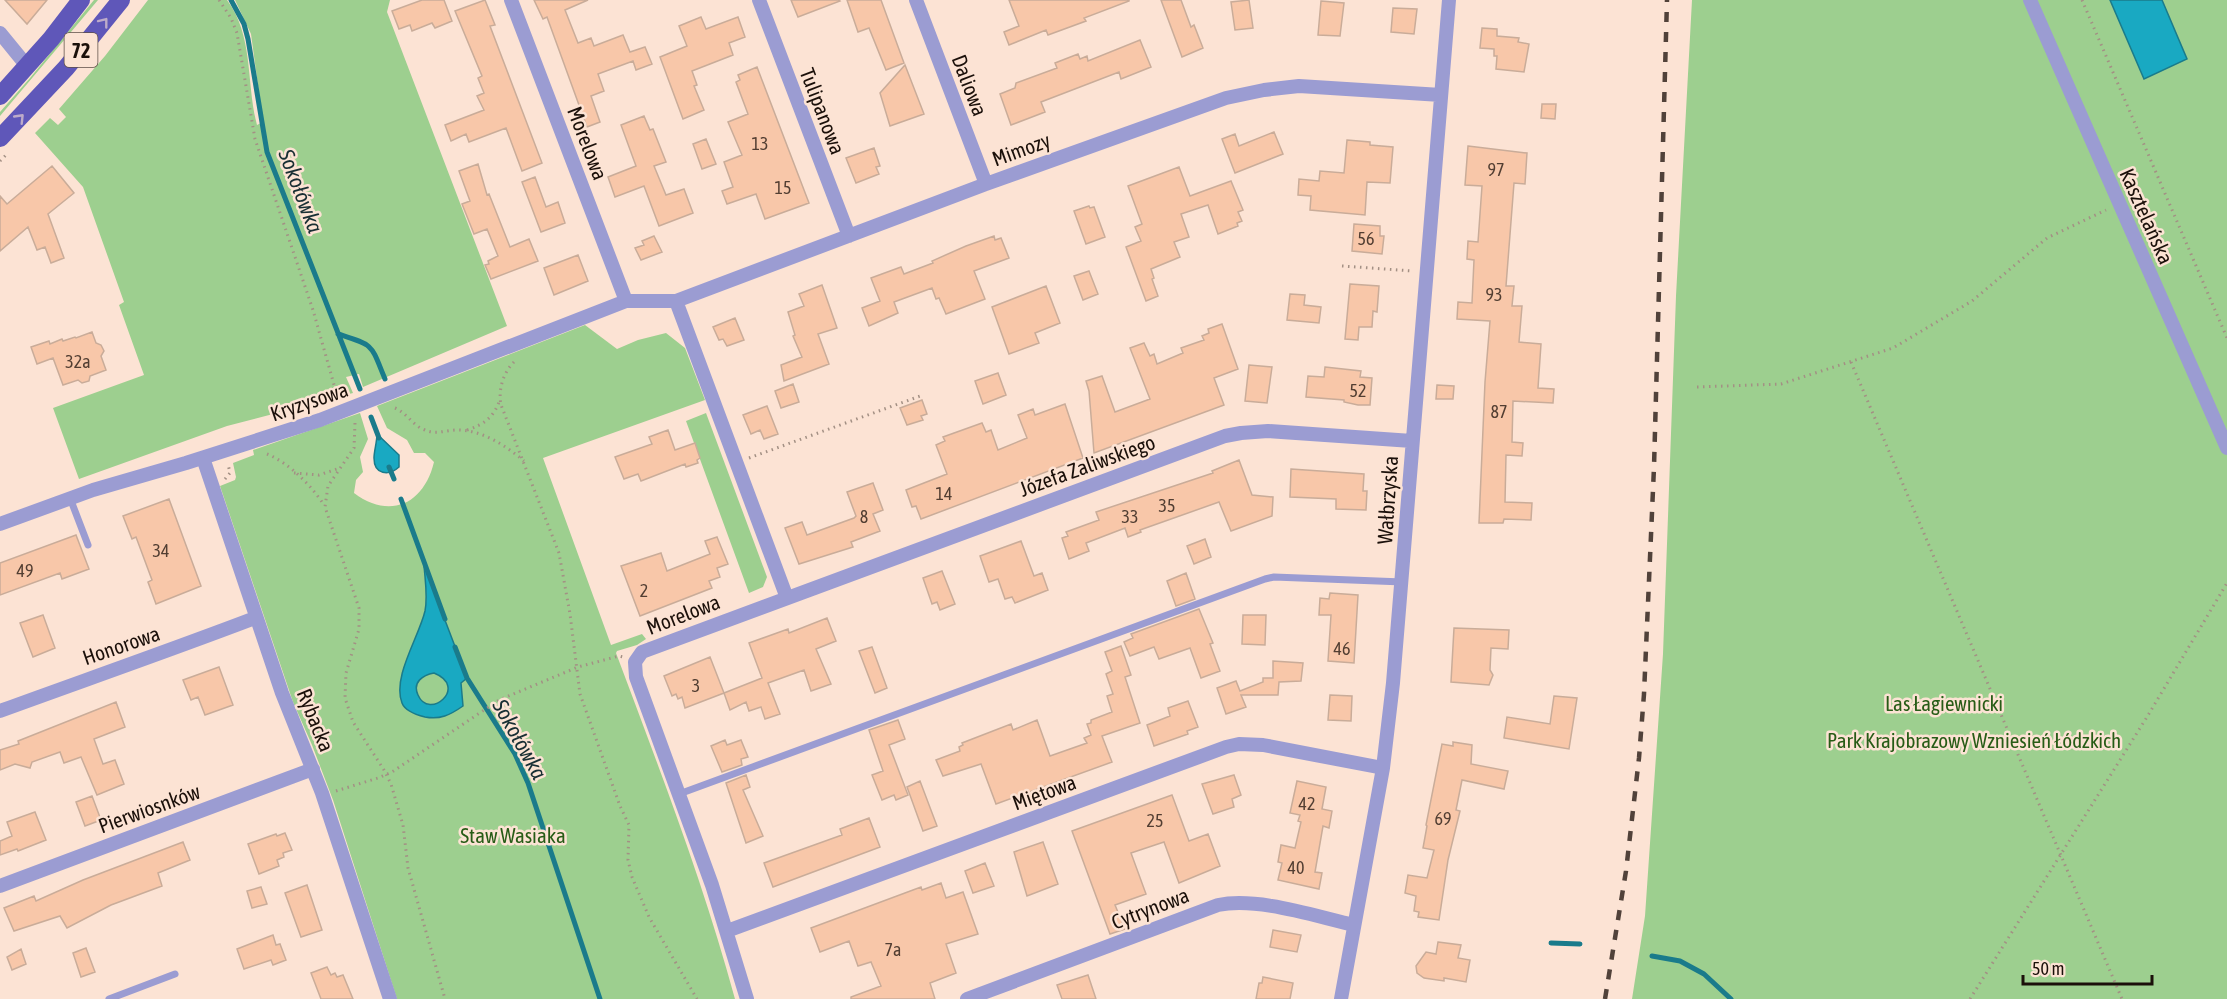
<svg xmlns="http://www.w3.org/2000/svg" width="2227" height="999" font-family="'Asap Condensed',sans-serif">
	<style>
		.green { fill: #9dcf8f }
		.water { fill: #19a9c2; stroke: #1a7b8b; stroke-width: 1.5; fill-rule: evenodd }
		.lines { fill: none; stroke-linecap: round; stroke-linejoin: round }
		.stream { stroke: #1a7b8b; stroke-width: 5 }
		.building { fill: #f8c7a9; stroke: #c9ac99; stroke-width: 1.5 }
		.path { stroke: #a39084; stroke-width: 3; stroke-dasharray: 1.5 4.5; stroke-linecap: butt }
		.lane { stroke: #9b9cd2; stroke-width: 7 }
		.street { stroke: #9b9cd2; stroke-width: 14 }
		.primary { stroke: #5f57b9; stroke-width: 18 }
		.rail { stroke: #51423a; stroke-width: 4.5; stroke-dasharray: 10 10; stroke-linecap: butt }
		.oneway { stroke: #bdabc9 }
		.labels { text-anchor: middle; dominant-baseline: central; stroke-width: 5; stroke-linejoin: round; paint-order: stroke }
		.number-label { font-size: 18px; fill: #523e32 }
		.shield { fill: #fce3d4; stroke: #5e4f47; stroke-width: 1.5 }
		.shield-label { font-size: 20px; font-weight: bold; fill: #1b100a }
		.street-label { font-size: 21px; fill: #1b100a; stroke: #fce3d4 }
		.park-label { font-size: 21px; fill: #275c16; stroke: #fce3d4 }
		.water-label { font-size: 22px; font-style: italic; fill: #192f34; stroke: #fce3d4 }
	</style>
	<rect width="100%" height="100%" fill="#fce3d4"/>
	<path class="green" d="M94 0H98L0 116V112L30 78Z
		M148 0H227C254 36 246 84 257 125L263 122 251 34 235 0H390L387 12 507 326 363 387 359 374 346 377 353 393 227 426 79 479 53 408 144 375 119 305 124 302 83 187 35 133 50 118 58 125 66 117 59 109 105 56Z
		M1692 0H2227V999H1632L1645 916 1663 654 1676 296Z
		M585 325 617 349 638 340 666 333 685 348 705 400 543 458 611 645 642 634 646 639 637 645 617 651 616 653C659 768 703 881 735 999H397L333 800 312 745 293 702 220 486 235 480 236 477 233 463 254 455 253 450 360 413 368 439 360 457 363 472 356 480 354 493C390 520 424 504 434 462L425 453H414L407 440 387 428 377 406Z
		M706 413 767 577 763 587 749 593 686 421Z"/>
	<path class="water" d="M2110 0H2162L2187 59 2144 79Z
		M377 434 399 455V467C389 476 374 475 374 458 374 451 377 442 377 434Z
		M424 565 467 678 461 683 463 706C450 715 440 720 425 717 417 715 405 711 402 703 392 677 419 637 425 611 428 596 425 580 424 565ZM434 673C469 687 429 721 418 695 412 682 423 675 434 673Z"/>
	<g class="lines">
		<path class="stream" d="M231 0 244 24 248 39 267 152 360 389
			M338 334C375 346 370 343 385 379
			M371 417 379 438
			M389 467 394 479
			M401 499 445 619
			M455 647 467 678 515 754 528 783 600 999
			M1551 943 1580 944
			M1652 956 1680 961 1704 974 1731 999"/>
	</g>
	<path class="building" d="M5 0H47L27 24Z
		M422 0H444L452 21 435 28 432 23 412 31 410 25 399 29 392 11Z
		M485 0 495 25 490 26 542 163 522 171 506 128 469 142 466 134 451 141 445 125 484 110 477 96 484 93 478 78 482 76 455 11Z
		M534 0H588L565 10 578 43 591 38 594 46 623 35 630 52 645 47 652 64 636 70 633 61 598 74 604 91 591 96 600 122 587 127 547 17 543 19Z
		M791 0H839L840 1 798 17Z
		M847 0H881L904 63 886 70 869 28 858 32Z
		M1009 0H1129V1L1084 18 1086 21 1048 35 1046 30 1009 45 1004 32 1019 26Z
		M1161 0H1181L1191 27 1194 25 1203 48 1182 57Z
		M1249 0 1253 28 1235 30 1231 2Z
		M1321 1 1344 3 1340 36 1318 35Z
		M1393 8 1417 9 1414 34 1391 32Z
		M701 17 706 29 738 17 745 37 729 43 733 55 692 71 697 85 694 86 704 110 683 119 660 57 687 46 679 26Z
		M1482 28 1497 29V36L1519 38 1518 42 1529 44 1524 72 1496 69 1497 56H1494V49L1480 48Z
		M1140 40 1151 67 1121 79 1119 72 1041 102 1045 112 1011 125 1000 94 1015 88 1016 83 1057 68 1055 63 1078 54 1080 59 1087 56 1088 61Z
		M905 65 924 114 890 126 880 93Z
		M757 67 809 203 765 219 756 194 727 204 722 191 733 187 724 162 742 155 728 122 748 114 736 82 740 80 738 75Z
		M1542 104H1556L1555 119 1541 118Z
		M644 116 650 130 653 129 666 162 654 166 666 195 684 189 693 213 659 226 644 186 615 197 608 177 636 166 621 125Z
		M1274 132 1283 154 1235 173 1222 139 1235 134 1239 146Z
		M706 139 716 164 702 169 693 144Z
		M1347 140 1370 142V145L1393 147 1390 183 1367 182 1365 215 1310 210 1311 196 1298 195 1299 179 1319 181 1320 171 1344 173Z
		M1468 146 1527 153 1525 184 1514 183 1506 286H1514L1512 306H1522L1519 342 1541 344 1538 388 1554 389 1553 403 1513 401 1512 442 1523 443 1522 456 1506 455 1505 502 1532 503 1531 520 1504 519 1503 523H1479L1485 382 1490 321 1457 319 1458 302 1472 303 1474 260 1467 259 1468 241 1478 242 1482 186 1465 185Z
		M874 148 880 166 876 167 879 174 856 183 846 158Z
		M478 164 487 195 489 194 510 247 529 239 538 261 491 279 485 265 489 264 488 261 498 256 487 229 474 234 462 204 470 201 459 171Z
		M52 166 74 193 48 214 64 258 51 263 45 247 37 250 28 227 0 251V196L7 204Z
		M1179 167 1190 196 1231 181 1243 210 1238 212 1242 221 1237 223 1238 226 1218 234 1208 205 1181 214 1189 237 1174 242 1180 257 1151 269 1154 278 1152 279 1158 296 1146 301 1126 247 1141 241 1135 227 1142 224 1128 186Z
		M535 177 546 207 558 202 565 223 541 232 522 182Z
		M1089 206 1090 208 1094 207 1105 237 1086 244 1074 211Z
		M1354 224 1380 226V236H1384L1382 254 1352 251Z
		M654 236 662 252 641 260 635 248 644 245 642 241Z
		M994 236 995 240 1001 238 1009 258 974 271 985 299 946 314 939 298 936 299 932 288 894 302 898 313 869 326 862 308 880 301 871 278 901 267 904 274 933 263 932 261 966 246Z
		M578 255 588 281 554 295 544 268Z
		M1089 271 1098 294 1083 300 1074 276Z
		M1350 284 1379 286 1377 312 1373 311 1372 327H1359L1358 340 1345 339Z
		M822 285 837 328 818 334 829 364 784 381 781 365 802 357 793 336 795 335 788 312 804 306 799 294Z
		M1046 286 1060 323 1035 333 1039 343 1009 354 992 307Z
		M1290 294 1305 295 1304 305 1321 307 1319 323 1287 320Z
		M735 318 744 340 727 346 723 339 719 340 713 327Z
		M1222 324 1238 369 1214 378 1224 405 1094 453 1089 391 1086 381 1102 376 1115 412 1150 399 1130 348 1144 343 1150 356 1154 354 1157 364 1183 353 1181 348 1204 340 1202 336 1209 333 1208 329Z
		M92 332 96 343 101 345 104 351 101 356 106 370 90 376 89 381 82 383 78 380 63 385 53 358 37 364 31 347 49 341 50 344 62 339 63 341 75 337 76 338Z
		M1249 365 1272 367 1267 403 1245 401Z
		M1325 367 1361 371 1360 377 1372 378 1370 405H1358L1344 402V400L1306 397 1308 376 1324 377Z
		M998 373 1006 395 983 404 975 381Z
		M793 384 799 402 781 408 775 391Z
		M1437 385 1454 386 1453 399H1436Z
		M922 400 927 414 921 416 923 420 907 425 900 408Z
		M1065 404 1083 458 921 519 916 506 912 507 906 490 947 474 936 445 945 441 943 437 982 423 986 432 991 430 998 450 1027 438 1018 415 1033 409 1035 415Z
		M767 406 778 434 764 439 760 430 751 434 743 415Z
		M668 430 675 450 695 443 700 458 697 460 698 463 686 467 685 464 641 481 638 474 624 479 615 457 652 444 649 437Z
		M1239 460 1252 495 1273 497 1272 516 1231 531 1219 502 1140 530 1141 532 1128 537 1125 528 1086 543 1089 551 1069 559 1062 538 1068 536 1066 532 1099 520 1096 512 1213 473 1212 471Z
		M1291 469 1364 474 1363 491H1367L1366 510 1336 509V499L1290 497Z
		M873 483 883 510 873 514 880 531 851 542 853 547 799 564 785 528 802 522 807 535 854 518 856 516 847 492Z
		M169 499 201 586 156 604 148 582 152 580 136 537 132 539 123 516Z
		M76 535 89 569 62 579 60 573 0 595V563Z
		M717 537 728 564 717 568 720 577 709 581 712 588 640 616 621 566 661 553 667 571 710 554 705 541Z
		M1205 539 1211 557 1194 564 1187 546Z
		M1021 541 1034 576 1042 573 1048 590 1015 603 1012 597 1005 599 998 579 989 582 980 556Z
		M942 571 955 604 940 610 937 602 932 604 923 578Z
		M1186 573 1195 599 1176 606 1167 581Z
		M1330 593 1358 595 1354 663 1328 661 1331 615H1319L1320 598 1329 599Z
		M1199 609 1213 643 1210 644 1220 671 1201 678 1190 648 1159 659 1154 647 1130 656 1124 642 1133 638 1131 634Z
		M43 615 55 648 33 657 20 623Z
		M1243 615H1266L1265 645 1242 644Z
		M827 618 836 641 816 649 831 684 811 691 804 670 768 683 780 714 765 719 761 707 749 711 746 702 730 710 724 693 762 678 749 643 788 629 789 633Z
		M1454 628 1509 630 1508 649 1491 648 1490 670 1493 675 1489 685 1451 682Z
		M1121 646 1131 675 1125 677 1140 723 1102 736 1112 762 996 804 981 764 943 776 936 760 960 751 959 747 963 745 962 743 1011 724 1013 730 1037 720 1050 756 1087 743 1084 738 1091 735 1087 724 1091 723V720L1112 712 1107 696 1113 694 1106 674 1112 671 1105 652Z
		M872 647 887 688 875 693 859 651Z
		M710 657 724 693 685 708 682 697 678 699 676 694 672 696 664 676Z
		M1273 661 1303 663 1301 681 1279 682 1278 695H1241L1246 707 1226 714 1217 688 1236 681 1240 691 1263 682V678H1273Z
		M219 667 233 705 205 715 198 697 191 700 183 680Z
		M1330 695 1352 696 1351 721 1328 720Z
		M1554 696 1577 698 1569 749 1504 738 1507 717 1550 724Z
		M1188 701 1198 727 1187 731 1188 734 1154 746 1147 725 1170 716 1168 708Z
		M116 702 125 727 94 739 103 764 115 760 124 784 97 795 81 757 64 763 60 752 32 762 30 768 15 764 0 770V750L19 744 18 741Z
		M898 720 905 739 889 745 908 795 896 800 894 795 882 800 872 775 883 771 869 730Z
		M725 740 727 745 741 740 748 757 741 759 742 765 722 772 711 746Z
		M1453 742 1472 745 1471 764 1508 771 1504 789 1462 780 1456 810 1460 811 1448 860 1439 920 1418 917 1419 912 1414 911 1416 896 1405 893 1408 875 1427 878 1434 850 1423 848 1427 826 1426 825 1442 744 1453 746Z
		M746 775 750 787 743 790 763 836 746 843 726 783Z
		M1234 775 1241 795 1232 799 1234 807 1213 814 1202 784Z
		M920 781 937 826 923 831 907 787Z
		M1297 781 1326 787 1322 809 1332 811 1329 828 1323 826 1315 872 1322 873 1319 889 1278 880 1282 863 1278 862 1281 845 1295 848 1301 822 1298 821 1300 815 1290 813Z
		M1172 795 1189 841 1208 834 1220 866 1179 883 1164 842 1131 853 1146 894 1115 905 1125 929 1110 934 1072 831Z
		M92 796 101 820 85 826 76 802Z
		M35 812 46 840 18 851 17 849 0 855V841L12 836 7 822Z
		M869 818 880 847 773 887 764 863 842 835 840 829Z
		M285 833 292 850 283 853 284 857 277 860 279 866 259 874 248 844 276 834 277 836Z
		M183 842 190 860 158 873 162 886 111 905 67 928 60 916 14 931 4 908 34 896 36 901 83 880Z
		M1043 842 1058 884 1027 896 1014 852Z
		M985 863 994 886 973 893 965 871Z
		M941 883 946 898 963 892 978 934 946 944 956 973 930 983 935 999H851V997L881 986 871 962 858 966 849 941 820 952 811 928 921 887 922 890Z
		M307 885 322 930 301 937 285 893Z
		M261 887 267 904 252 908 247 891Z
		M1273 930 1301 935 1297 952 1270 947Z
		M273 935 276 945 280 944 286 960 273 965 271 960 244 969 237 949Z
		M1438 942 1461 945 1458 958 1470 960 1466 982 1444 978V981L1424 978 1417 973 1416 966 1426 952 1436 954Z
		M86 948 95 972 81 977 73 953Z
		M21 949 26 964 12 970 7 957Z
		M327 967 331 975 335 973 337 977 343 975 353 999H321L311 973Z
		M1088 975 1096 999H1062L1057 985Z
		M1263 977 1293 983 1290 999H1256L1259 983H1262Z"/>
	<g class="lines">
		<path class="path" d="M219 0 231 18 237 33 255 139 313 310 338 399
			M2082 0 2227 338
			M0 161 7 154
			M1342 266 1413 271
			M514 362C503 373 498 390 501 405L559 553 570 614 580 694 620 806 629 825 628 860 632 877 649 917 697 999
			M1851 362 2122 999
			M1697 387 1781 384 1893 348 1972 301 2047 238 2106 210
			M395 408C407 413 413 426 425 430 436 435 446 430 457 430 482 430 505 445 524 461
			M355 423 354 448 328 486 325 507 359 608V629L346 673 345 698 353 722 384 770 391 784 403 825 408 868 445 999
			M467 430C483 425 493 418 499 402
			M267 454C289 463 311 485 324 505
			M749 458 923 395
			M294 473 319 475 340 468
			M225 479 230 473 228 464
			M86 651 89 661
			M336 791 378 778 392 772 499 700 578 667 619 656 623 657
			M1970 999 2147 717 2227 583"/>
		<path class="lane" d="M70 498 88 545
			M679 794 1265 579 1274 577 1403 582
			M109 999 175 974"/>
		<path class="street" d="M511 0 626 301
			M759 0 849 236
			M916 0 986 184
			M2030 0 2227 448
			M0 33 27 66
			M676 301 787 598
			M203 458 282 693 322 793 390 999
			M0 524 93 490 186 463 320 420 626 301H676L986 184 1226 98 1264 90 1299 86 1441 95
			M0 711C85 680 171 650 255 618
			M0 886 313 769
			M727 931 1226 747 1239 744 1263 745 1383 768
			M747 999 712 885 636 677 635 662 642 652 1225 436 1241 433 1268 431 1412 441
			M967 999 1218 905C1258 897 1314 916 1354 925
			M1341 999 1383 768 1393 683 1449 0"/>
		<path class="primary" d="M0 96 51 39 81 0
			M0 138 66 68 121 0"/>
		<path class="rail" d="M1605 999 1626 871 1639 758 1644 694 1654 467 1667 0"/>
	</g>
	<defs><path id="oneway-chevron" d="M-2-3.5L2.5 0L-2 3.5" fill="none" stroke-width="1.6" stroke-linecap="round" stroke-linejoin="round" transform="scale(1.5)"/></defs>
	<g class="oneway">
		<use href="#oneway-chevron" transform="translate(104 22) rotate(-52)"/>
		<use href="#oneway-chevron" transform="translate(20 118) rotate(-46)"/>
	</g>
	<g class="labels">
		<g class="number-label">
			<text x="760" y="143">13</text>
			<text x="1496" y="169">97</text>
			<text x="783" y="187">15</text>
			<text x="1366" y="238">56</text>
			<text x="1494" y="294">93</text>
			<text x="78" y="361">32a</text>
			<text x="1358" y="390">52</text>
			<text x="1499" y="411">87</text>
			<text x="944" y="493">14</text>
			<text x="1167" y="505">35</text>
			<text x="864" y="516">8</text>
			<text x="1130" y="516">33</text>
			<text x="161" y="550">34</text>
			<text x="25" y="570">49</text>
			<text x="644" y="590">2</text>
			<text x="1342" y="648">46</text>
			<text x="696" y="685">3</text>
			<text x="1307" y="803">42</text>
			<text x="1443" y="818">69</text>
			<text x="1155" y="820">25</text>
			<text x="1296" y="867">40</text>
			<text x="893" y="949">7a</text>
		</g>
		<rect class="shield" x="64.5" y="33" width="33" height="34" rx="4.5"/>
		<g class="shield-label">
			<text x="81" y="50">72</text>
		</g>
		<g class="street-label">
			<text transform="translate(970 85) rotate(69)">Daliowa</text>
			<text transform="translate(823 111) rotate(69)">Tulipanowa</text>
			<text transform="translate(588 143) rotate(69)">Morelowa</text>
			<text transform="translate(1021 149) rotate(-20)">Mimozy</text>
			<text transform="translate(2147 216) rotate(66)">Kasztelańska</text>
			<text transform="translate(309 401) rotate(-19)">Kryzysowa</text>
			<text transform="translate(1087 465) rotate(-20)">Józefa Zaliwskiego</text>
			<text transform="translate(1387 500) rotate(-86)">Wałbrzyska</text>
			<text transform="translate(683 614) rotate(-21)">Morelowa</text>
			<text transform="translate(121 645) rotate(-19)">Honorowa</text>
			<text transform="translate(316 720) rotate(68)">Rybacka</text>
			<text transform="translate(1044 792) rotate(-20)">Miętowa</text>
			<text transform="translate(149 808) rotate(-20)">Pierwiosnków</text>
			<text transform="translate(1150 908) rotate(-21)">Cytrynowa</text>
		</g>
		<g class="park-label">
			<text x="1944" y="703">Las Łagiewnicki</text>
			<text x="1974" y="740">Park Krajobrazowy Wzniesień Łódzkich</text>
			<text x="513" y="835">Staw Wasiaka</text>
		</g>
		<g class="water-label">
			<text transform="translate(301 191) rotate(69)">Sokołówka</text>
			<text transform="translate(520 739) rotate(61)">Sokołówka</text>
		</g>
	</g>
	<path d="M2023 975v9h129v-9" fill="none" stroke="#1b100a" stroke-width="3"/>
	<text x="2032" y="975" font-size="18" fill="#1b100a" stroke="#fce3d4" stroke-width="4.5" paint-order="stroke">50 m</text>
</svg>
